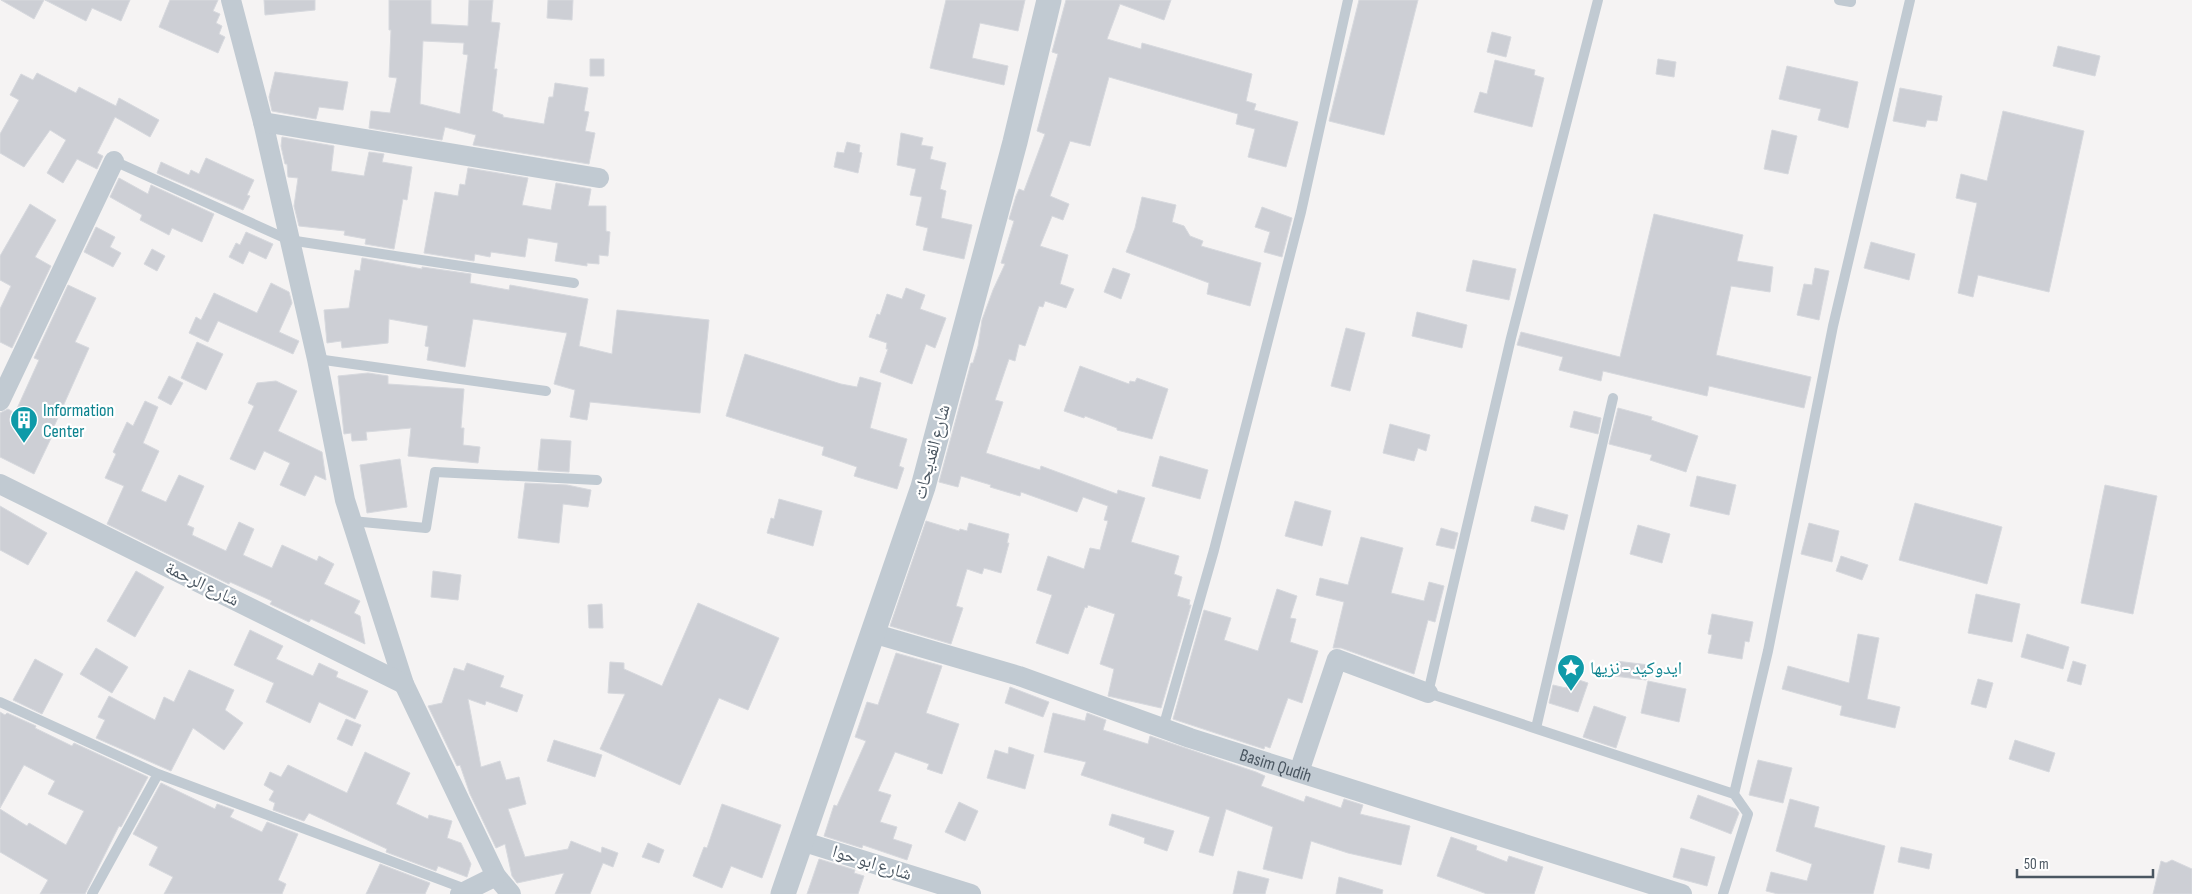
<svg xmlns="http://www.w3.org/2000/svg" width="2192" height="894" font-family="'Sofia Sans Condensed','Noto Naskh Arabic',sans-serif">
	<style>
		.building { fill: #cdcfd5; stroke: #d7d9de; fill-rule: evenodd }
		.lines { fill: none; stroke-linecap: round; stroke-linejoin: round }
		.service { stroke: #c1cad2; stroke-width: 10 }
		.minor { stroke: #c1cad2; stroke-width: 20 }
		.tertiary { stroke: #c1cad2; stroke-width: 25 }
		.labels { text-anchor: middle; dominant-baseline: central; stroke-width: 4.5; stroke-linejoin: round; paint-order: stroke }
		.culture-label { font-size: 18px; fill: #0d838f; stroke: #fff; text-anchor: start }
		.street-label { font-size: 18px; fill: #4a5661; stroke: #fff }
	</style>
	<rect width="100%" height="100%" fill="#f5f3f3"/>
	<path class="building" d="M1 0H44L34 19Z
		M45 0H130L121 21 92 8 86 21Z
		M170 0H218L213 11 220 14 216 23 222 26 219 34 225 37 218 53 159 27Z
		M264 0H315V10L265 15Z
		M389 0H431V24L468 26 469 0H493L491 22 500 23 494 69H497L492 111 503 115V117L544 124 549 97H553L555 83 588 88 584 111 589 112 585 131 595 133 589 164 473 145 476 135 445 127 442 140 369 128 371 111 390 113 397 78 389 77 391 30H389ZM423 41 464 43 463 54 468 55 460 114 420 104Z
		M548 0H573L572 20 547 18Z
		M946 0H1025L1018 31 980 23 972 58 1008 66 1004 85 930 68Z
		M1066 0H1171L1164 20 1120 4 1107 39 1141 49 1142 43 1252 74 1246 101 1256 104 1254 110 1298 122 1286 167 1248 157 1255 129 1236 124 1238 114 1109 77 1090 146 1070 141 1050 196 1069 204 1063 220 1052 216 1040 246 1068 255 1060 284 1074 289 1066 308 1045 301 1043 307 1039 306 1025 346 1019 344 1015 361 1009 359 995 400 1003 402 986 453 1040 470 1041 466 1117 494 1118 490 1145 498 1131 542 1179 556 1174 574 1182 577 1177 596 1190 600 1189 605H1191L1161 708 1108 696 1114 669 1100 664 1115 614 1088 605 1087 608 1085 607 1068 654 1036 643 1052 595 1037 590 1048 556 1084 569 1090 548 1100 550 1108 521 1104 520 1108 506 1083 497 1077 512 1021 492 1020 496 990 487 991 485 961 476 958 487 939 482 971 363H973L978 346 982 320 993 290 1005 264 1001 263 1014 221 1009 219 1016 196 1019 189 1024 191 1045 134 1037 131 1058 54 1052 52Z
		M1359 0H1418L1384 135 1329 121Z
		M1492 32 1511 37 1506 57 1487 52Z
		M2058 46 2100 56 2095 76 2053 66Z
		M590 59H604V76H590Z
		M1658 59 1676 62 1674 77 1656 74Z
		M1495 60 1535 70 1534 75 1544 78 1532 127 1474 112 1480 92 1487 94Z
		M1787 66 1858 82 1848 128 1818 120 1821 109 1779 99Z
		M275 72 348 82 343 110 319 107 316 119 272 111 269 97Z
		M37 73 76 93 79 87 116 106 119 98 159 120 150 137 115 117 97 153 103 156 97 169 77 159 63 183 47 173 66 140 50 130 24 167 0 153V134L19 100 10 95 21 74 33 80Z
		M1900 88 1942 96 1937 121 1927 120 1925 127 1893 121Z
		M2003 111 2084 131 2049 292 1978 275 1973 297 1958 293 1977 203 1956 198 1961 174 1987 181Z
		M1772 130 1797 136 1788 174 1764 169Z
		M901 133 923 138 921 145 933 147 930 159 946 163 940 189 946 191 941 218 972 225 964 259 923 250 928 228 916 225 922 197 910 195 916 169 897 165Z
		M282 137 334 146 331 171 364 176 369 152 384 154 382 162 412 167 407 200 403 199 394 249 365 244 366 239 344 235 345 231 299 226 294 206 298 178 288 177 287 164H285L281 146Z
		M847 142 860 145 859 152 862 153 858 173 834 167 837 152 844 153Z
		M206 158 254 180 247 195 250 196 243 210 157 173 161 162 189 175 191 170 199 174Z
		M468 168 528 178 522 205 551 210 556 183 591 189 588 206H606V231L610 232 608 256 599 255V264L587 263V266L555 261 558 243 528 238 525 257 491 252 490 257 475 254 474 261 424 253 435 192 458 196 460 184 465 185Z
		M119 178 148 194 151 185 214 214 202 242 172 228 169 235 140 220 142 215 110 197Z
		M1142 197 1176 205 1172 222 1184 226 1190 236 1203 241 1201 246 1261 263 1250 306 1207 294 1209 283 1126 252 1135 228Z
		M30 204 56 220 35 257 51 266 12 348 0 342V309L11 286 0 280V256Z
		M1262 207 1292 218 1282 257 1264 252 1270 232 1255 227Z
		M1654 214 1743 235 1737 261 1773 267 1770 292 1731 286 1716 355 1811 377 1804 408 1709 386 1707 396 1603 371 1601 381 1559 370 1563 357 1517 345 1521 332 1620 357Z
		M96 227 115 237 110 247 121 253 113 267 84 252Z
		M246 232 273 244 266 259 249 251 243 264 229 257 236 243 240 245Z
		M1871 242 1915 254 1909 280 1864 268Z
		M152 249 165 256 157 271 144 264Z
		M362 258 422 269V267L471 274 470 283 509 290 510 285 588 299 579 346 612 354 617 310 709 320 700 413 590 402 587 420 570 417 575 390 554 384 567 333 473 319 465 367 427 360 429 347 425 346 428 326 389 319 388 343 342 348 341 341 327 343 324 310 349 308 355 270 360 271Z
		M1473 260 1516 269 1509 300 1466 291Z
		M1113 268 1130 274 1121 299 1104 292Z
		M1815 268 1829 271 1819 320 1797 315 1804 284 1812 285Z
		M271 283 289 292 292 303 279 332 299 341 293 354 218 321 208 342 189 333 196 317 201 320 214 293 257 313Z
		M68 285 96 298 75 342 89 348 52 431 54 432 34 474 0 457V413L8 409 15 413 39 360 34 358Z
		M906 288 925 295 920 309 946 318 935 348 926 344 912 384 880 372 888 349H886L887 343 869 337 877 314 880 315 887 294 902 299Z
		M1417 312 1467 325 1462 348 1412 336Z
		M1346 328 1365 333 1350 391 1331 386Z
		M197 342 223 354 206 390 181 378Z
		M745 354 841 384 857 387 860 377 881 383 870 428 907 439 899 466 904 468 897 489 854 476 857 467 822 455 824 447 726 416Z
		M1080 366 1129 384 1130 381 1135 382 1137 378 1168 389 1152 439 1117 430V428L1085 416 1084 418 1064 411Z
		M368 373 388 376V384L464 389 461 428H464L463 445 480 447 478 463 408 456 411 428 366 432 367 440 352 441 351 433 344 434 338 376Z
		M169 376 183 383 171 405 158 398Z
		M276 381 297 391 278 431 322 452 326 480 315 475 305 496 280 485 290 463 264 451 255 470 230 459 254 406 248 403 257 383Z
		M145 401 158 407 143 443 159 451 141 491 166 502 179 475 204 486 187 525 194 528 192 535 226 551 239 522 254 529 243 555 272 568 282 545 317 561 319 556 334 564 324 584 360 601 354 613 360 616 365 644 311 619 309 622 270 604 272 601 230 582 229 584 107 524 124 486 105 478 116 454 113 452 127 422 133 426Z
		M1618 408 1652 417 1651 420 1698 436 1686 472 1650 460 1652 455 1609 444Z
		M1574 411 1601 418 1598 434 1570 427Z
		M1390 424 1430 435 1426 451 1418 448 1414 461 1383 453Z
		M541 439 571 441 569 472 538 470Z
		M1160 456 1208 470 1200 499 1152 486Z
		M400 459 407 507 367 513 360 465Z
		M1697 476 1736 485 1729 515 1690 506Z
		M525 483 567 485 591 490 588 507 563 504 559 543 518 538Z
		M2105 485 2157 496 2133 614 2081 603Z
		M779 499 822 511 813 546 767 533 771 518 774 519Z
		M1295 501 1331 511 1322 546 1285 536Z
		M1915 503 2002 527 1987 584 1899 560Z
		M0 506 47 533 28 565 0 550Z
		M1535 506 1568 515 1564 530 1531 521Z
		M926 521 959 531 960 529 967 531 969 523 1009 534 1007 543H1009L1001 573 984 568 982 574 967 569 956 606 963 608 951 644 890 626Z
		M1809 523 1839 531 1832 562 1801 554Z
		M1638 525 1670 534 1662 563 1630 554Z
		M1441 528 1458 533 1454 549 1436 545Z
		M1361 537 1403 548 1391 593 1424 601 1429 582 1444 586 1435 622 1428 620 1414 674 1341 648H1333L1344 602 1316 595 1320 578 1348 585Z
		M1841 556 1868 565 1862 580 1836 571Z
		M136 571 164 587 135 637 107 621Z
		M433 571 461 575 458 600 431 597Z
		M1277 589 1297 596 1290 618 1296 619 1290 642 1318 651 1302 703 1288 698 1270 748 1265 746 1264 749 1173 719 1204 610 1231 618 1224 640 1258 651Z
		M1976 594 2020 604 2012 642 1968 633Z
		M698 603 779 638 748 710 719 698 680 785 600 749 625 694 608 693 610 662 624 663V669L662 686Z
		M602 604 603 628H589L588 605Z
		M1712 614 1753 622 1749 642 1745 641 1742 659 1708 653 1712 635 1708 634Z
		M250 630 283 646 276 659 313 676 319 663 338 672 336 677 368 691 355 719 319 702 310 723 266 702 274 683 234 665Z
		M1858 634 1879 638 1867 699 1900 707 1895 728 1840 715 1842 706 1782 689 1788 666 1849 683Z
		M2027 634 2069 647 2063 669 2021 657Z
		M96 648 128 667 112 693 80 674Z
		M896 653 942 666 926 713 959 724 942 774 927 769 929 764 895 752 878 791 891 795 880 822 897 827 893 839 912 845 907 860 863 845 862 848 824 836 834 805 837 806 866 741 855 737 867 702 878 705Z
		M35 659 63 674 42 714 13 700Z
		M1616 661 1649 665 1646 680 1614 676Z
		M2073 661 2086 665 2081 685 2067 681Z
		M467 663 504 676 500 687 523 695 517 712 486 701 485 705 468 699 481 767 500 761 506 780 519 777 526 804 508 809 525 857 568 849 571 841 601 853 602 847 618 853 613 867 603 863 590 894H555L564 873 517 883 512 876 505 844 496 848 470 794 460 765 457 766 428 706 442 703 454 668 464 671Z
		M189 670 234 690 225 710 243 723 224 750 193 728 171 771 96 738 105 720 98 717 109 696 155 720 164 697 174 702Z
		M1570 677 1588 683 1578 712 1549 703 1553 685 1566 688Z
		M1978 679 1993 683 1986 708 1971 704Z
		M1648 681 1686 689 1679 722 1641 713Z
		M1010 687 1049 702 1043 717 1005 703Z
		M1594 706 1626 717 1616 748 1583 737Z
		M0 712 5 715 7 713 36 726 35 728 72 746 74 743 148 777 121 827 119 826 85 894H40L48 880 0 852V809L27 826 29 823 66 845 84 811 48 794 55 781 24 765 0 808Z
		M1053 713 1085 721 1087 713 1106 720 1103 730 1148 744 1150 736 1256 772 1265 776 1261 786 1304 802 1306 796 1341 808 1344 799 1363 805 1360 814 1410 826 1401 865 1348 853 1311 841 1302 879 1263 869 1273 827 1226 809 1213 856 1199 852 1210 817 1081 775 1086 762 1044 752Z
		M346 719 361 725 352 746 337 739Z
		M554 740 602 755 595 777 547 761Z
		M2015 740 2055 753 2049 772 2009 759Z
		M1009 747 1034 755 1025 789 987 778 995 750 1008 754Z
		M365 752 410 773 396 804 428 819 429 815 452 821 447 838 461 843 471 864 467 877 438 866 436 871 386 852 387 849 309 813 304 821 273 810 275 803 269 800 274 791 264 785 270 772 281 777 288 765 347 793Z
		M1758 760 1792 768 1783 803 1749 795Z
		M161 783 215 809 217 804 234 810 230 817 262 832 267 822 298 834 278 880 286 884 282 894H164L173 877 149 865 158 847 133 834Z
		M1698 795 1736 809 1739 813 1731 834 1690 818Z
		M1790 799 1819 807 1814 827 1885 846 1873 894H1778L1766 891 1771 872 1807 881 1812 864 1776 851Z
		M959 802 978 811 965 841 945 832Z
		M722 804 781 825 762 878 731 866 722 888 693 876 704 847 707 848Z
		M1112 814 1174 831 1167 851 1144 843 1145 838 1109 825Z
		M1451 837 1477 846 1476 850 1507 862 1509 856 1543 867 1534 894H1487L1437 876Z
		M648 843 664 850 659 863 642 857Z
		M1901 847 1932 854 1929 869 1898 862Z
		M1681 848 1715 857 1707 886 1673 877Z
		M819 859 855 870 854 873 864 876 858 894H807Z
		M2172 860 2192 869V894H2153L2161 861 2166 863Z
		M380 864 430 883 425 894H366Z
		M1238 871 1269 879 1265 894H1233Z
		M1339 877 1383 890 1382 894H1336Z"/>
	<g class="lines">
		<path class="service" d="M1598 0 1511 338 1428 693 1734 794
			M1839 0 1851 2V0
			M114 161 289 240 574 283
			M317 359 546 391
			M352 521 426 528 435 472 597 480
			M0 702 158 774 468 890
			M1163 728 1214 550 1301 212 1348 0
			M1536 728 1613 398
			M92 894 158 774
			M1723 894 1748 814 1734 794 1768 651 1833 326 1910 0"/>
		<g class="minor">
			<path d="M231 0 263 122 317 359 345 500 404 684 496 876 511 894"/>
			<path d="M263 122 599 178"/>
			<path d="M0 401 114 161"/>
			<path d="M0 484 404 684"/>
			<path id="s1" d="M872 633 1019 676 1190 738 1682 894"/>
			<path d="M1299 772 1337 659 1428 693"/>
			<path d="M801 841 971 894"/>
			<path d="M460 894 496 876"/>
		</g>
		<path class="tertiary" d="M783 894 923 487 1015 142 1049 0"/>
	</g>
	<defs>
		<symbol id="building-pin" viewBox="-11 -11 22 30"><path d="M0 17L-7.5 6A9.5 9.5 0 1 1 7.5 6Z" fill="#0f9aa8" stroke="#fff"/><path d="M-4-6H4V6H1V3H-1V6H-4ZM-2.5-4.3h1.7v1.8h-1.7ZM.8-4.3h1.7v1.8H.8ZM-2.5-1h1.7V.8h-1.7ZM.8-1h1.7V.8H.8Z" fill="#fff"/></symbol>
		<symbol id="sight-pin" viewBox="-11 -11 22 30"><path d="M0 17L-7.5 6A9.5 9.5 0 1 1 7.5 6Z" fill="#0f9aa8" stroke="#fff"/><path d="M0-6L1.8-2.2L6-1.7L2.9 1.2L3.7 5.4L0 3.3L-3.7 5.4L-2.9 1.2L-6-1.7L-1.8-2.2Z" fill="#fff"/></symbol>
	</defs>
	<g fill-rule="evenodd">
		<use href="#building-pin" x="8" y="404" width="32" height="43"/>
		<use href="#sight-pin" x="1555" y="652" width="32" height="43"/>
	</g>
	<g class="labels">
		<g class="culture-label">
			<text x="43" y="410">Information<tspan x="43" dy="21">Center</tspan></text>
			<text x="1590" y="668">ايدوكيد - نزيها</text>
		</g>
		<g class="street-label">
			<text transform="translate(932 452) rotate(-75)">شارع القديحات</text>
			<text transform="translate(202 584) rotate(26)">شارع الرحمة</text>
			<text stroke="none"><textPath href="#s1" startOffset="425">Basim Qudih</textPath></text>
			<text transform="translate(872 863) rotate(17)">شارع ابو حوا</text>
		</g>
	</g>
	<path d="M2017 869v8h136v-8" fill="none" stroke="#4a5661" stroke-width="2.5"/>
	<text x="2024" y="869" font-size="15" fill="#4a5661" stroke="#ffffff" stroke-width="4" paint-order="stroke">50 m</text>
</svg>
